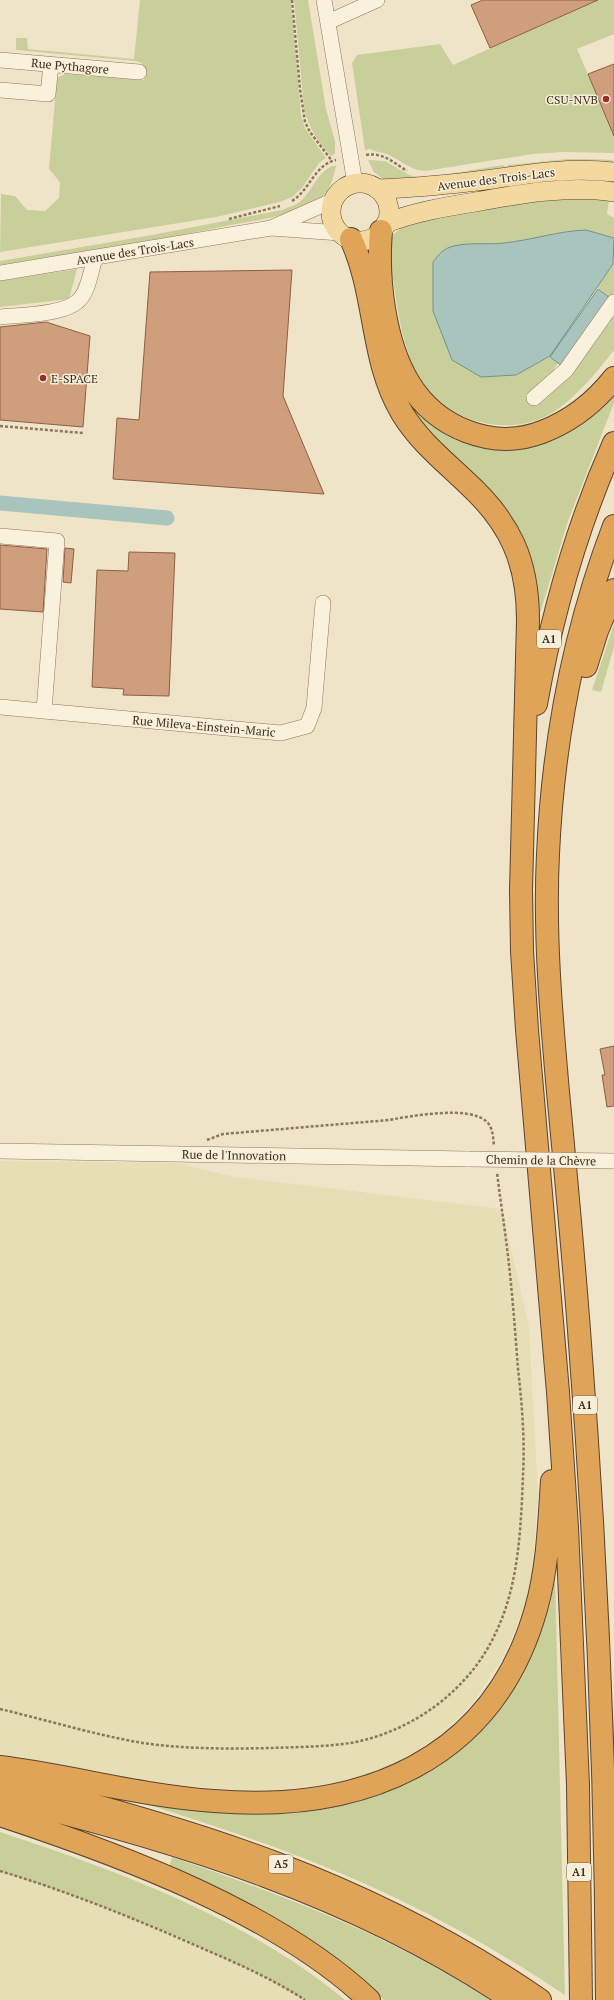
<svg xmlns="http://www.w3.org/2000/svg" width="614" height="2000" font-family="'PT Serif',serif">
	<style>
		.farmland { fill: #e6deb5 }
		.green { fill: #c9cf9b }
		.water { fill: #a9c4bc; stroke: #6f938a }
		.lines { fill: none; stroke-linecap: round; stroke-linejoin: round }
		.canal { stroke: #a9c4bc; stroke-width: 15 }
		.building { fill: #cf9f7d; stroke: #8d5f41 }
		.minor-casing { stroke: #8d765c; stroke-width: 16 }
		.major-casing { stroke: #5b4430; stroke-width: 20 }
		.highway-casing { stroke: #5b4430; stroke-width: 24 }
		.path { stroke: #8d765c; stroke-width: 2.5; stroke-dasharray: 3 2; stroke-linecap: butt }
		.minor { stroke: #faf1dc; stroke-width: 15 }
		.major { stroke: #f3d9a0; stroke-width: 19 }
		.highway { stroke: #e0a458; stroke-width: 22 }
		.minor-bridge-casing { stroke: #8d765c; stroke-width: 16; stroke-linecap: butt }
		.minor-bridge { stroke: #faf1dc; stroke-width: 15 }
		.poi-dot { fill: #9e2a2b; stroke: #f7eed8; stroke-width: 1.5 }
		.labels { text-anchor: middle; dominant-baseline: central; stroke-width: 3; stroke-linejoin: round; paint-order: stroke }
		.shield { fill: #f7eed8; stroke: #756857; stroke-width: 1 }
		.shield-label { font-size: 11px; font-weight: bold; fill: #3d2e20 }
		.street-label { font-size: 12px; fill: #3d2e20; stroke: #f7eed8 }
		.poi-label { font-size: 12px; fill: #3d2e20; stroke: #f7eed8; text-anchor: end }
	</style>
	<rect width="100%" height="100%" fill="#f0e4c8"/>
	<path class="farmland" d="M0 1161 176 1163 235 1177 502 1209 529 1327 538 1494 533 1569 522 1615 501 1661 474 1701 458 1718 435 1739 393 1765 367 1774 342 1782 280 1790 248 1791 176 1785 0 1754Z
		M0 1871 78 1897 176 1936 265 1977 305 2000H0Z"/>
	<path class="green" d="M140 0H291L301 115 305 128 326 158 319 163 302 188 292 197 280 202 216 217 0 252 1 194 15 196 27 210 45 211 59 198 60 182 49 169 57 78 65 74 140 80H144C145 74 145 69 142 63L136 61 16 50V38H27L28 49 134 59Z
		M294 0H308L326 109 335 141V154L331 156C318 142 308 127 304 108Z
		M598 0H614V34L577 49 610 126 614 124V153L563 152 533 154 425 171C409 170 401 160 387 154 381 152 375 152 370 149L365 150 352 63 357 55 440 44 453 65Z
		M568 159C579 159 598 159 613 160L614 165 422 183 385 181 374 172 368 160 385 161 409 175 424 178 503 165 506 167 508 165Z
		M332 166H336C333 179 330 192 318 200 296 215 258 220 231 225 155 241 77 252 0 265V261L152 235 282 210C287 208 292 206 297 204 312 194 314 175 332 166Z
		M589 199 609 200 607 214 614 218V238C572 223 548 237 506 243 489 245 471 245 454 246L433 311 452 360 516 375 549 357 558 363 548 378 553 390 572 374 614 312V350C599 370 576 397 555 411 514 439 448 424 422 382 404 353 399 319 394 286 392 271 383 244 397 231 408 221 428 220 442 217 491 207 539 199 589 199Z
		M614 262V294L610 298 597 287Z
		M77 269 69 299 0 307V281Z
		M398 377 499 445 614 388V403L568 521 538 620 529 573 411 419Z
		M614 624V647L601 692 592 690Z
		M549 1573 555 1574 565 1995C511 1959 456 1927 398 1899 309 1856 214 1825 120 1796L316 1806 470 1733Z
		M0 1832C121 1872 246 1918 345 2000H305L265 1977 176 1936 78 1897 0 1871Z
		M172 1857C282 1895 392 1936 490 2000H384L362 1981 168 1870Z"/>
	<path class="water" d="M586 230 614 238 613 264 550 356 516 375 481 377 452 360 433 311V262C439 254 444 248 454 246 470 242 488 245 504 243 532 240 558 231 586 230Z
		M598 289 610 298 562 366 550 357Z"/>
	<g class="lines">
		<path class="canal" d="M0 503 167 518"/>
	</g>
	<path class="building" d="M483 0H598L490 48 471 5Z
		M614 64V136L588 74Z
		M292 270 283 396 324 494 113 479 117 418 139 420 150 272Z
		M46 322 90 336 83 427 0 420V327Z
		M0 545 47 549 43 612 0 609Z
		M65 548 74 549 71 583 63 582Z
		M129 552 175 553 169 696 123 695 124 689 92 687 97 570 128 571Z
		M614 1046V1106L607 1107 602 1075H605L600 1049Z"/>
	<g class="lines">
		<defs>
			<path id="minor" d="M324 0 355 183
				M328 22 377 0
				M0 60 139 72
				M0 90 48 94 51 65
				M273 227 334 200
				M0 273 271 228 340 233
				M0 317C20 315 67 315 80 299 89 289 91 270 95 258
				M534 398 566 370 614 302
				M0 536 57 541 44 711
				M0 707 281 733 307 726 314 708 323 603
				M0 1151 468 1159"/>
			<path id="major" d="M331 212a29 29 0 1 1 58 0a29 29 0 1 1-58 0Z
				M377 189C416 188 454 184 493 179 533 173 574 167 614 172
				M386 223C415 212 444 207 475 202 519 194 569 185 614 192"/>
			<path id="highway" d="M381 231C377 278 384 342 409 383 436 428 493 451 542 432 571 421 595 402 614 378
				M351 239C377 295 370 360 402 413 419 441 443 460 466 482 510 522 528 561 528 620L521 890 522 951 527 1030 558 1392 567 1527 578 1785 581 2000
				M586 666 597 631 614 590
				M536 704C552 614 577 526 614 443
				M0 1767C72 1776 142 1796 214 1801 361 1813 493 1762 536 1609 548 1567 549 1524 552 1481
				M0 1781C196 1829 372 1884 540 2000
				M0 1797C179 1841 358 1896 512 2000
				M0 1815C121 1855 276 1912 369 2000
				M607 2000C606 1781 597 1563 580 1344 574 1260 566 1176 558 1092 551 1013 544 933 548 854 553 742 574 631 614 526"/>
		</defs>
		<use href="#minor" class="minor-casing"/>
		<use href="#major" class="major-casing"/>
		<use href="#highway" class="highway-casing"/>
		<path class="path" d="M292 0 300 89 305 122 310 132 332 161
			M366 155C383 152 394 163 407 171
			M292 201C310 190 314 165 336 160
			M229 219 280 206
			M0 426 83 433
			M207 1140 223 1134 389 1120C411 1116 470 1105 487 1122 493 1128 493 1137 494 1146
			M0 1709C47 1720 95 1735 143 1743 185 1749 227 1749 270 1748 298 1747 328 1747 356 1742 417 1729 472 1687 497 1630 519 1583 521 1526 523 1475 525 1440 522 1404 518 1369 515 1329 512 1288 507 1248 504 1223 500 1198 497 1172
			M0 1871C73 1893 143 1922 213 1953 245 1967 276 1981 305 2000"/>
		<use href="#minor" class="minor"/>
		<use href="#major" class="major"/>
		<use href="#highway" class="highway"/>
		<defs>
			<path id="minor-bridge" d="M468 1159 614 1161"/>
		</defs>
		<use href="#minor-bridge" class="minor-bridge-casing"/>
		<use href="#minor-bridge" class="minor-bridge"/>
	</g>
	<g class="poi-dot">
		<circle cx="606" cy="99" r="4"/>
		<circle cx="43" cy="378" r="4"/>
	</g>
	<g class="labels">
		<g class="shield">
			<rect x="537" y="630" width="24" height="18" rx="3"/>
			<rect x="573" y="1396" width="24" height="18" rx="3"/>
			<rect x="269" y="1855" width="24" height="18" rx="3"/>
			<rect x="567" y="1863" width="24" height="18" rx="3"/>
		</g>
		<g class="shield-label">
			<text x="549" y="639">A1</text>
			<text x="585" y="1405">A1</text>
			<text x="281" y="1864">A5</text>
			<text x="579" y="1872">A1</text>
		</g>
		<g class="street-label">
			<text transform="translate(70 66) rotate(5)">Rue Pythagore</text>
			<text transform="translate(496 179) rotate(-7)">Avenue des Trois-Lacs</text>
			<text transform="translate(135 251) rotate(-9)">Avenue des Trois-Lacs</text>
			<text transform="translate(204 726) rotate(5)">Rue Mileva-Einstein-Maric</text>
			<text transform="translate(234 1155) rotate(1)">Rue de l'Innovation</text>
			<text transform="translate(541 1160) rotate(1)">Chemin de la Chèvre</text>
		</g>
		<g class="poi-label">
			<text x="598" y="99">CSU-NVB</text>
			<text x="51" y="378" text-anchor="start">E-SPACE</text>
		</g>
	</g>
</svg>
